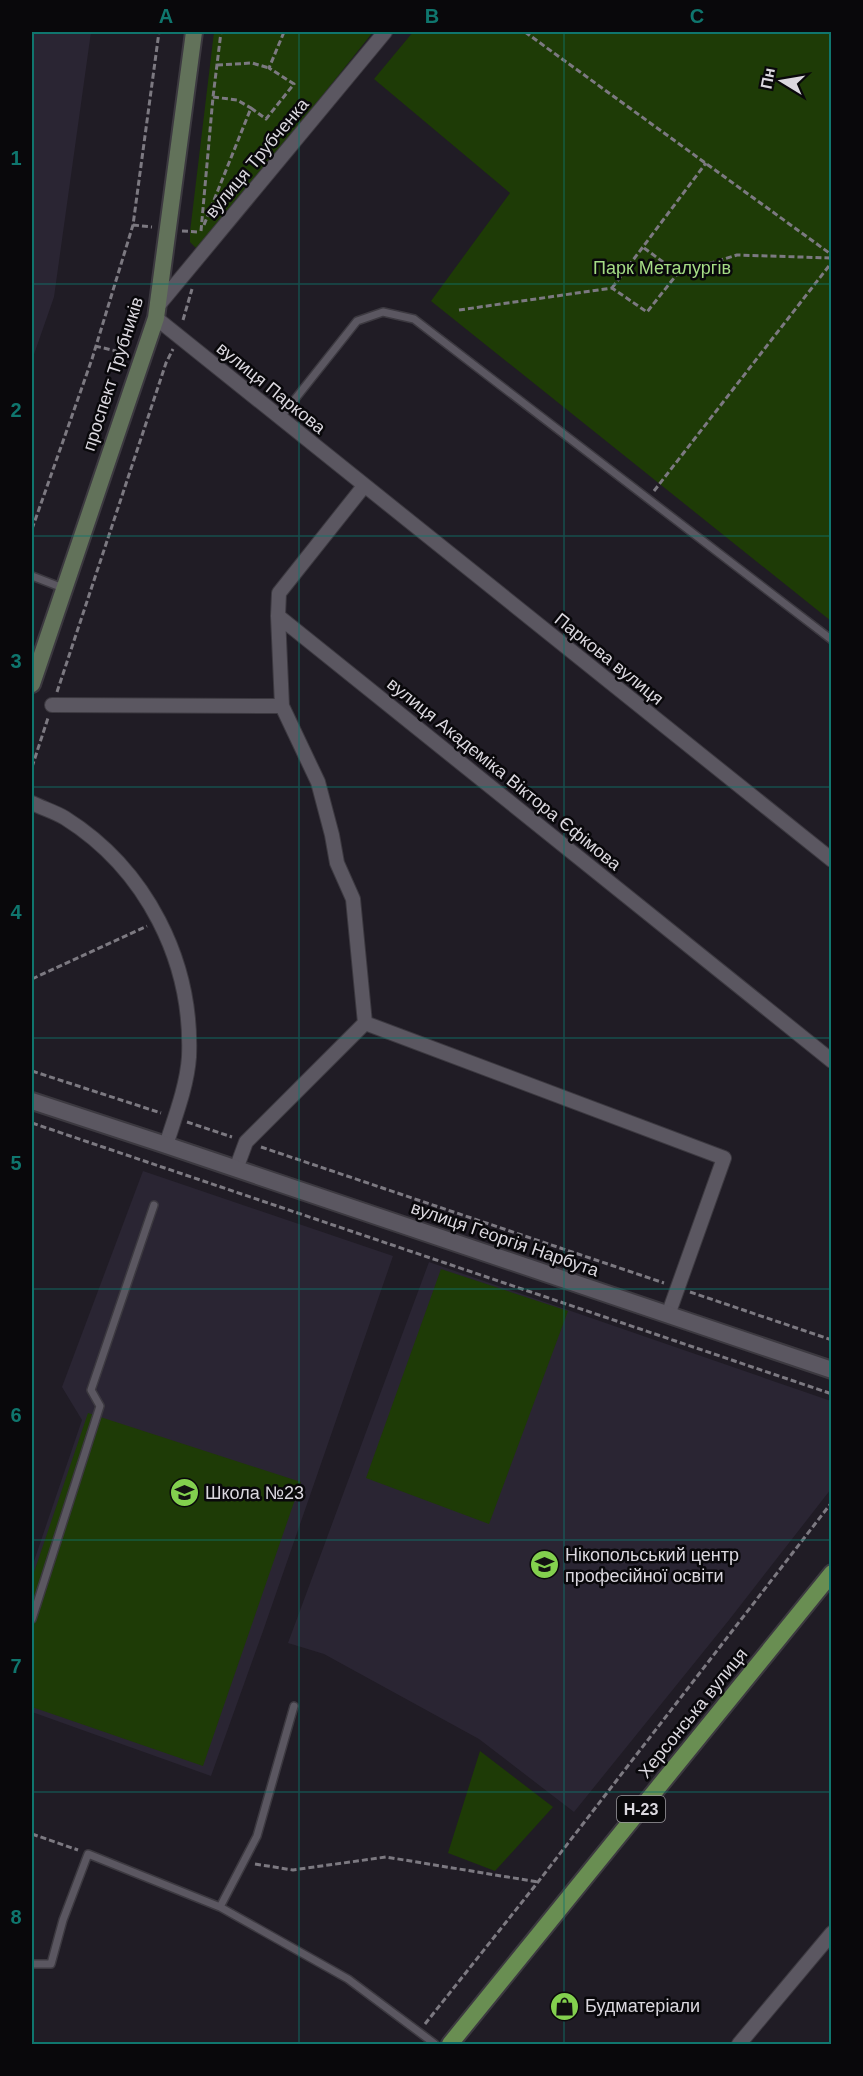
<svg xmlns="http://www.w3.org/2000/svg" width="863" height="2076" font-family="Helvetica,sans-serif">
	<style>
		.built { fill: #2a2533 }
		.green { fill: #1e3b06 }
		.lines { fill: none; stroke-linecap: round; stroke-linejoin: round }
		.service-casing { stroke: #3c3940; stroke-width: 10 }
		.minor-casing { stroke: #3c3940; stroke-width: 16 }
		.tertiary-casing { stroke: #3c3940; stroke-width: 20 }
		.secondary-casing { stroke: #3c3940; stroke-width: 20 }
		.primary-casing { stroke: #3c3940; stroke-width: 20 }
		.path { stroke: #7c7981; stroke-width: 3; stroke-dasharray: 6 3; stroke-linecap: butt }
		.service { stroke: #5b5761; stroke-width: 7 }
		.minor { stroke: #5b5761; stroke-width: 14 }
		.tertiary { stroke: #5b5761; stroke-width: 16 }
		.secondary { stroke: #62725a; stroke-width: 16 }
		.primary { stroke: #698e52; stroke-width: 16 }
		.grid { fill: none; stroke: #0f766e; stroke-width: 1.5; stroke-opacity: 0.55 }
		.labels { text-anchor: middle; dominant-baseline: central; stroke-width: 5; stroke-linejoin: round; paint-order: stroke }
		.shield { fill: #09080b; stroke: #9c9a9f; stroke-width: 1.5 }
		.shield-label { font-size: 16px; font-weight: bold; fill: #dbd8df }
		.street-label { font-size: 18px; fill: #dbd8df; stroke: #09080b }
		.park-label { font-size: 18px; fill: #a5dc85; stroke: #09080b }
		.poi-label { font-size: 18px; fill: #dbd8df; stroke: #09080b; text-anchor: start }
		.neatline { fill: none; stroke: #0f766e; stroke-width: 2 }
		.grid-label { font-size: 20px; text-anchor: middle; font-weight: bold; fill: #0f766e }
	</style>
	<rect width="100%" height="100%" fill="#201c25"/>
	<path class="built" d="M32 32H91L54 297 32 360Z
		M143 1171 393 1256 263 1631 211 1776 32 1712V1567L82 1420 62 1387Z
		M429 1262 831 1401V1489L729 1620 574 1812 479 1739 324 1654 288 1643Z"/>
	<path class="green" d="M214 32H373L204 244 197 249 190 242V232Z
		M413 32H831V621L431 301 510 193 374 79Z
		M441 1269 568 1311 489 1524 366 1478Z
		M88 1413 301 1482 203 1766 32 1707V1578Z
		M480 1751 553 1807 495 1871 448 1853Z"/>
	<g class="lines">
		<defs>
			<path id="service" d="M280 418 357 321 383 312 414 319 832 640
				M32 576 63 588
				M32 1619 100 1406 91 1390 154 1205
				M220 1907 257 1836 294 1706
				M32 1964H51L63 1920 88 1854 220 1907 348 1979 435 2044"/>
			<path id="minor" d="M157 307 385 32
				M156 318 832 860
				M364 486 279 593 278 616 832 1061
				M52 705 282 706
				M32 803C42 808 55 812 65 818 146 869 193 961 189 1057 187 1086 175 1117 166 1145
				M365 1023 724 1158 668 1315
				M236 1169 246 1142 365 1023 353 899 337 863 332 835 318 782 282 706 278 616
				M739 2044 832 1933"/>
			<path id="tertiary" d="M32 1101 166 1145 832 1370"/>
			<path id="secondary" d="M32 684 156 318 194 32"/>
			<path id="primary" d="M450 2044 832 1573"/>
		</defs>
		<use href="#service" class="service-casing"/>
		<use href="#minor" class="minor-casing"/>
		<use href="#tertiary" class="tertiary-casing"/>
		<use href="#secondary" class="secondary-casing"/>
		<use href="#primary" class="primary-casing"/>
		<path class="path" d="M525 32 832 255
			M217 65 252 63 269 68
			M213 97 237 100 251 108
			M133 225 152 227
			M204 225 251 108 266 119 294 84 269 68 284 32
			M182 231 199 232
			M201 231 213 97 221 32
			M644 248 678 273
			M612 288 706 163
			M459 310 612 288 647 312 678 273 737 255 832 258
			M183 320 192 289
			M95 346 129 354
			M654 491 832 262
			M32 529 92 359 133 225 159 32
			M57 692 166 363 173 349
			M32 767 48 718
			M32 979 147 926
			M32 1071 161 1113
			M187 1122 232 1137
			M32 1123 832 1394
			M261 1147 664 1283
			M690 1292 832 1340
			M32 1834 78 1850
			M255 1864 293 1870 386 1857 538 1882
			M425 2024 538 1882 832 1502"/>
		<use href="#service" class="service"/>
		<use href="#minor" class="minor"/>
		<use href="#tertiary" class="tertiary"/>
		<use href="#secondary" class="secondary"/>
		<use href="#primary" class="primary"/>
	</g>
	<path class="grid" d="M299 32V2044M564 32V2044M32 284H832M32 536H832M32 787H832M32 1038H832M32 1289H832M32 1540H832M32 1792H832"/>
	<defs>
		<symbol id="school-disc" viewBox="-11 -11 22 22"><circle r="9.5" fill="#83d04e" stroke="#09080b"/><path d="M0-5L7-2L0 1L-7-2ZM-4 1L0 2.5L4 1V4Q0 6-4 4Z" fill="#111"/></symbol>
		<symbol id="university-disc" viewBox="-11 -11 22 22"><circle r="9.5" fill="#83d04e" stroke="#09080b"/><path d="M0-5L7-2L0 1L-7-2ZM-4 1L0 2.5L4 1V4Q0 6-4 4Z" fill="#111"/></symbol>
		<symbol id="shop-disc" viewBox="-11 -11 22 22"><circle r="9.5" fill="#83d04e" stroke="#09080b"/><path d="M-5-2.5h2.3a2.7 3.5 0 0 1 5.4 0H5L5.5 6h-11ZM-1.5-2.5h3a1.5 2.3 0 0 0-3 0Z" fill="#111"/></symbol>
	</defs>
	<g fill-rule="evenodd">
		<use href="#school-disc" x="168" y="1476" width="33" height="33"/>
		<use href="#university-disc" x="528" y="1548" width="33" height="33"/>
		<use href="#shop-disc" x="548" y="1990" width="33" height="33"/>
	</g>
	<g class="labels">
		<rect class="shield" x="617" y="1796" width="48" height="26" rx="4.5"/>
		<g class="shield-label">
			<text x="641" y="1809">Н-23</text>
		</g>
		<g class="street-label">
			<text transform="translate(257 158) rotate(-50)">вулиця Трубченка</text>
			<text transform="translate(113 374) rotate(-72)">проспект Трубників</text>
			<text transform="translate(271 388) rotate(39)">вулиця Паркова</text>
			<text transform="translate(609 659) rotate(39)">Паркова вулиця</text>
			<text transform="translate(504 774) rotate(39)">вулиця Академіка Віктора Єфімова</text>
			<text transform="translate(505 1239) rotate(19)">вулиця Георгія Нарбута</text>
			<text transform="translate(693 1713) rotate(-51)">Херсонська вулиця</text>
		</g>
		<g class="park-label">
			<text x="662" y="268">Парк Металургів</text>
		</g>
		<g class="poi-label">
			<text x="205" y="1493">Школа №23</text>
			<text x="565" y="1555">Нікопольський центр<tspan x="565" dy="21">професійної освіти</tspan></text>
			<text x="585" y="2006">Будматеріали</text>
		</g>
	</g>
	<rect width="863" height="2076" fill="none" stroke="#09080b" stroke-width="66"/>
	<g transform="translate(782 81) rotate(281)" stroke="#09080b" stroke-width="4.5" paint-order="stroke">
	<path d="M0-4.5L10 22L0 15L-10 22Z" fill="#dbd8df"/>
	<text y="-9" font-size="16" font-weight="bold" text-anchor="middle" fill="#dbd8df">Пн</text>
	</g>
	<rect x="33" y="33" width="797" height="2010" class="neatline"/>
	<g class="grid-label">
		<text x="166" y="23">A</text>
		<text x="432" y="23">B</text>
		<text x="697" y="23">C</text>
		<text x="16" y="165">1</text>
		<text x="16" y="417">2</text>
		<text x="16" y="668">3</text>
		<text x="16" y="919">4</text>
		<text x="16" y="1170">5</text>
		<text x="16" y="1422">6</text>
		<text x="16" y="1673">7</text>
		<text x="16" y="1924">8</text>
	</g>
</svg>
